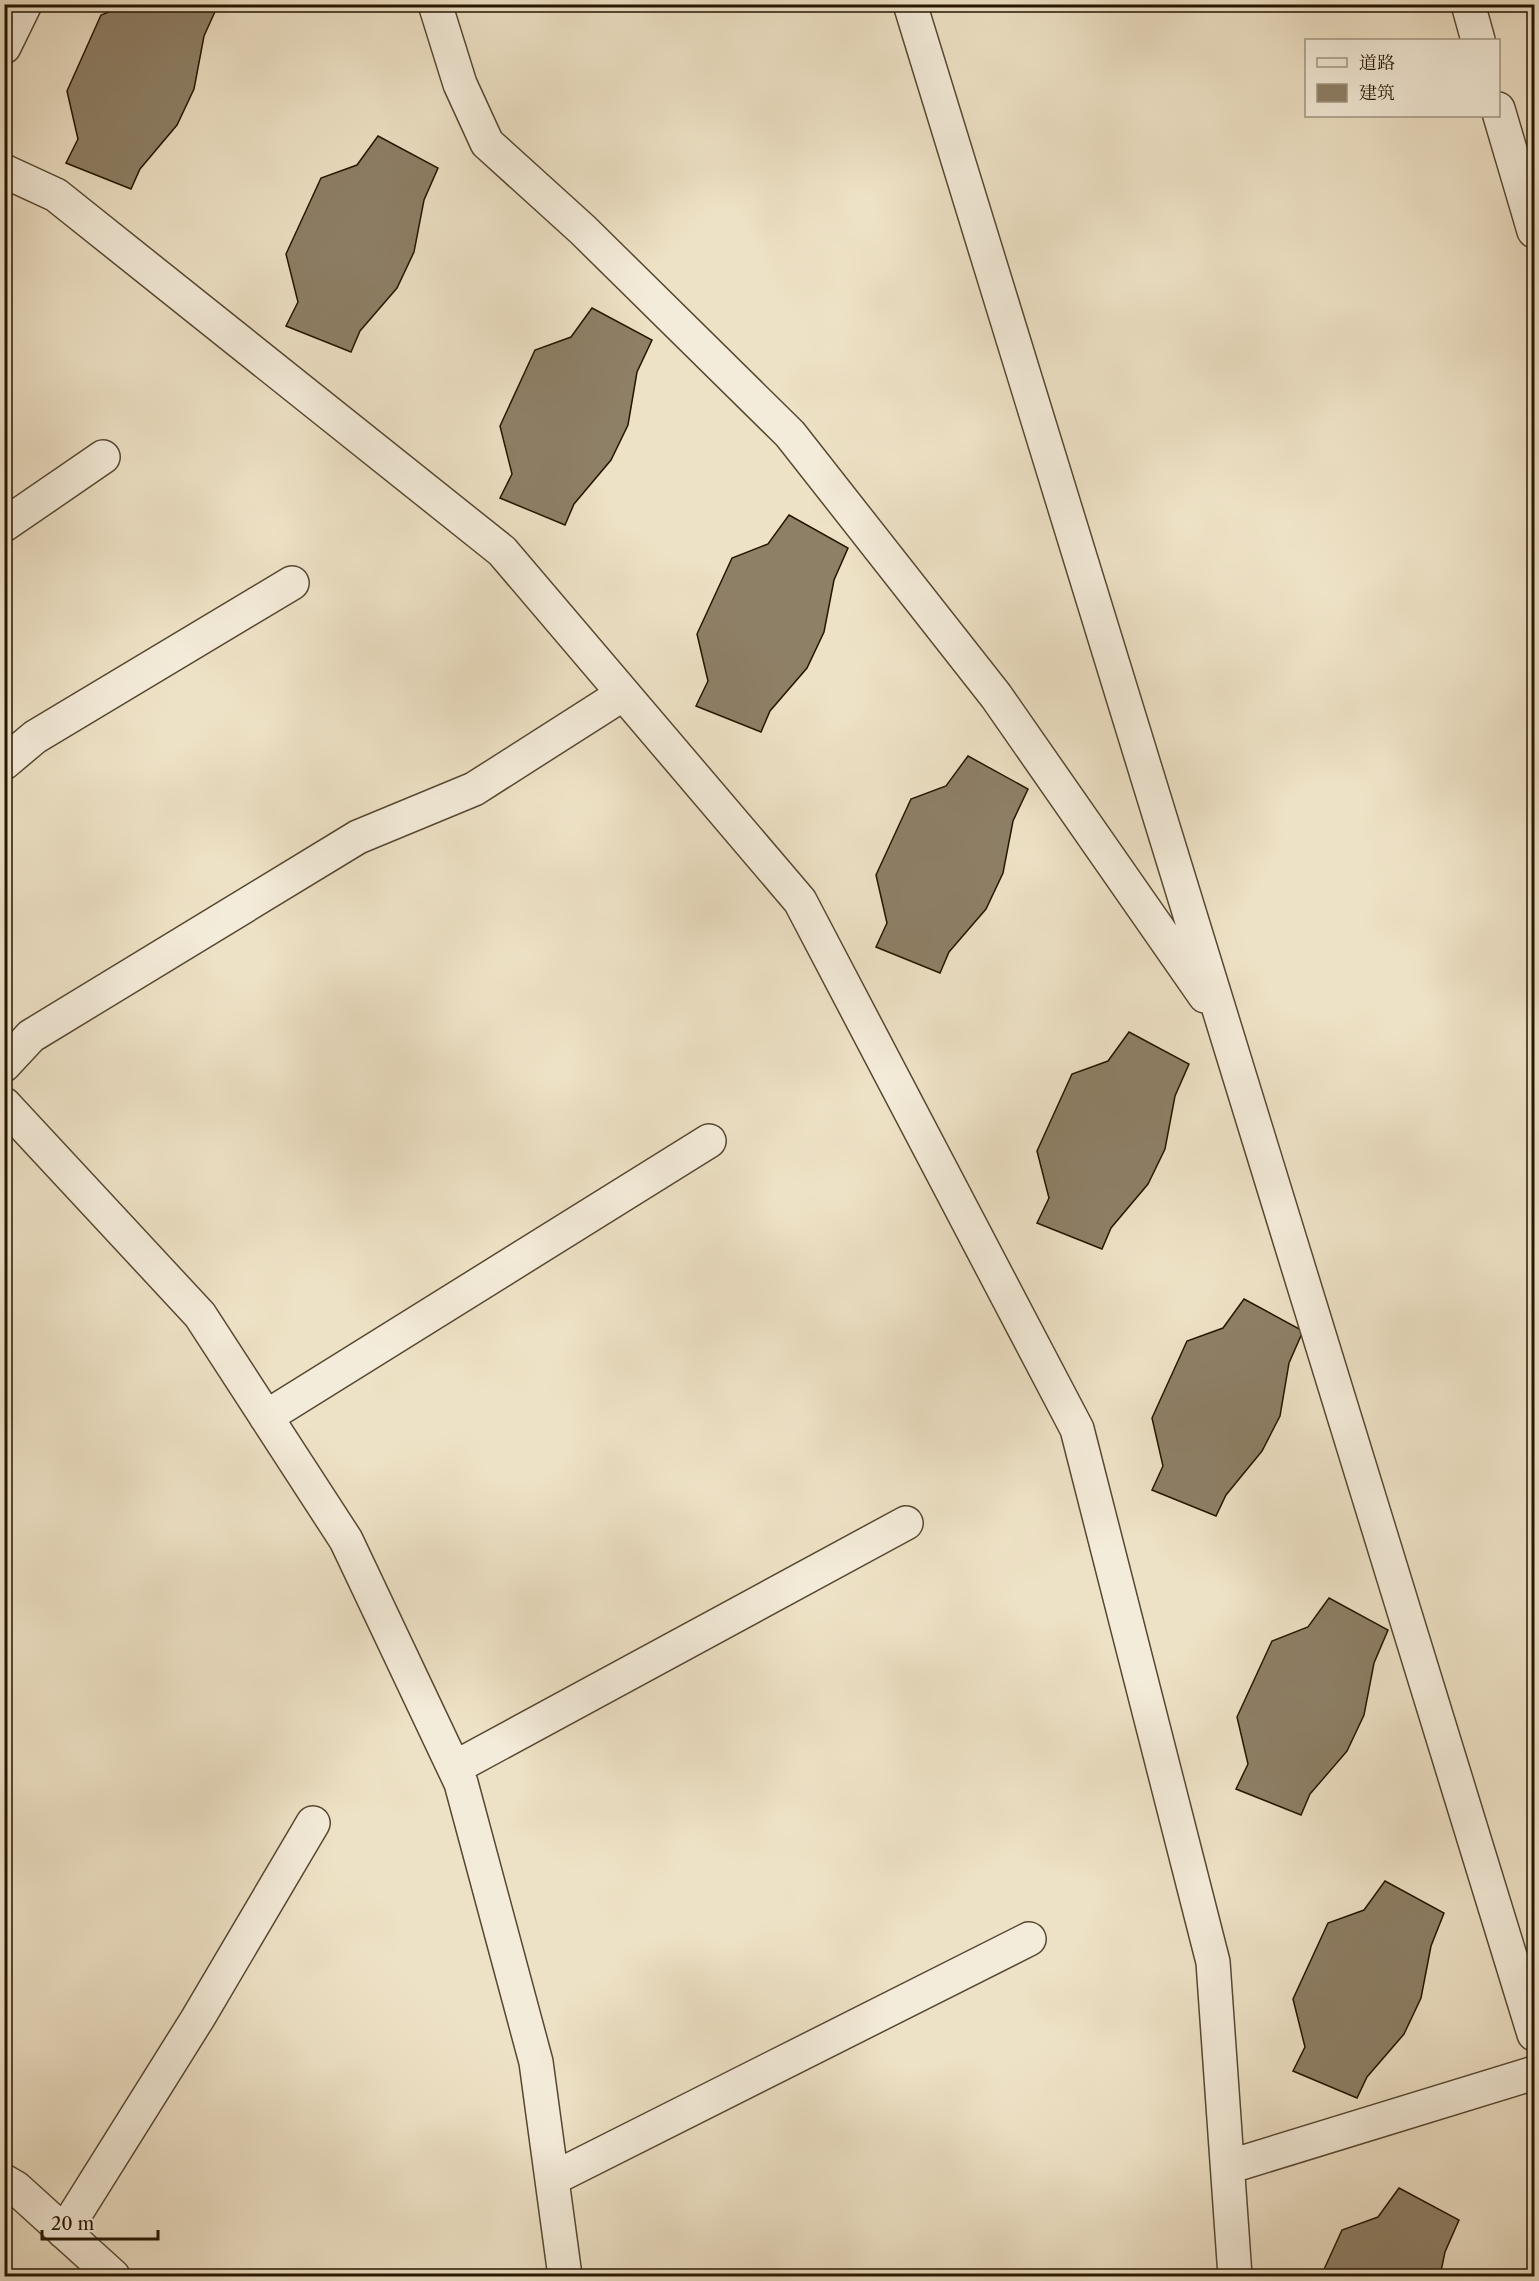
<svg xmlns="http://www.w3.org/2000/svg" width="1539" height="2281" font-family="'Libre Caslon Text','Noto Serif SC',serif">
	<style>
		.building { fill: #8e8067; stroke: #251500; stroke-width: 1.5 }
		.lines { fill: none; stroke-linecap: round; stroke-linejoin: round }
		.street-casing { stroke: #574832; stroke-width: 36 }
		.street { stroke: #f4ecda; stroke-width: 33 }
	</style>
	<rect width="100%" height="100%" fill="#eee2c6"/>
	<filter id="stains"><feTurbulence type="fractalNoise" baseFrequency=".00333" numOctaves="4"/><feColorMatrix values="0 0 0 0 .2 0 0 0 0 .09 0 0 0 0 .02 0 0 0 .5 -.17"/></filter>
	<radialGradient id="worn" r=".72"><stop offset=".6" stop-color="#630" stop-opacity="0"/><stop offset="1" stop-color="#630" stop-opacity=".3"/></radialGradient>
	<path class="building" d="M129 4 218 5 204 36 194 89 177 125 140 169 131 189 66 163 78 139 67 91 101 15Z
		M378 136 438 168 424 200 414 252 397 288 360 331 351 352 286 326 298 302 286 254 321 178 357 165Z
		M592 308 652 340 637 372 628 425 611 460 574 504 565 525 500 498 512 474 500 426 535 350 571 337Z
		M789 515 848 548 834 580 824 632 807 668 770 711 761 732 696 706 708 681 697 634 732 558 768 544Z
		M968 756 1028 789 1013 821 1003 873 986 909 949 952 940 973 876 947 887 923 876 875 911 799 946 786Z
		M1129 1032 1189 1064 1175 1096 1165 1149 1148 1184 1111 1228 1102 1249 1037 1223 1049 1198 1037 1151 1072 1074 1108 1061Z
		M1244 1299 1303 1331 1289 1363 1280 1416 1262 1451 1226 1495 1216 1516 1152 1490 1163 1466 1152 1418 1187 1341 1223 1328Z
		M1329 1598 1388 1630 1374 1663 1364 1715 1347 1751 1310 1794 1301 1815 1236 1789 1248 1764 1237 1717 1272 1641 1308 1627Z
		M1385 1881 1444 1913 1431 1946 1421 1998 1404 2034 1367 2077 1357 2098 1293 2071 1305 2047 1293 1999 1328 1923 1364 1910Z
		M1399 2188 1459 2220 1445 2252 1440 2276H1321L1342 2230 1378 2217Z"/>
	<g class="lines">
		<defs>
			<path id="street" d="M435 4 460 84 487 143 583 230 790 434 996 696 1205 996
				M910 4 1534 2034
				M1468 4 1478 40
				M4 47 25 4
				M1498 109 1534 231
				M4 171 56 195 502 551 800 901 1077 1429 1213 1962 1235 2276
				M4 525 103 457
				M4 763 35 737 292 583
				M4 1065 31 1036 358 837 474 789 623 694
				M4 1104 200 1315 346 1540 461 1783 536 2062 565 2276
				M266 1417 709 1141
				M454 1768 906 1523
				M1228 2167 1534 2073
				M552 2179 1029 1939
				M4 2181 16 2188 113 2276
				M64 2232 198 2018 313 1823"/>
		</defs>
		<use href="#street" class="street-casing"/>
		<use href="#street" class="street"/>
	</g>
	<rect width="1539" height="2281" fill="none" stroke="#eee2c6" stroke-width="24"/>
	<rect x="6" y="6" width="1527" height="2269" fill="none" stroke="#251500" stroke-width="3"/>
	<rect x="12" y="12" width="1515" height="2257" fill="none" stroke="#251500" stroke-width="1.5"/>
	<rect x="1305" y="39" width="195" height="78" fill="#f4ecda" stroke="#a19683" stroke-width="1.5"/>
	<rect x="1317" y="58" width="30" height="9" fill="#f4ecda" stroke="#a19683" stroke-width="1.5"/>
	<text x="1359" y="69" font-size="18" fill="#251500">道路</text>
	<rect x="1317" y="84" width="30" height="18" fill="#8e8067" stroke="#a19683" stroke-width="1.5"/>
	<text x="1359" y="99" font-size="18" fill="#251500">建筑</text>
	<path d="M42 2230v9h116v-9" fill="none" stroke="#251500" stroke-width="3"/>
	<text x="51" y="2230" font-size="18" fill="#251500" stroke="#f4ecda" stroke-width="4.5" paint-order="stroke">20 m</text>
	<rect width="100%" height="100%" filter="url(#stains)"/>
	<rect width="100%" height="100%" fill="url(#worn)"/>
</svg>
